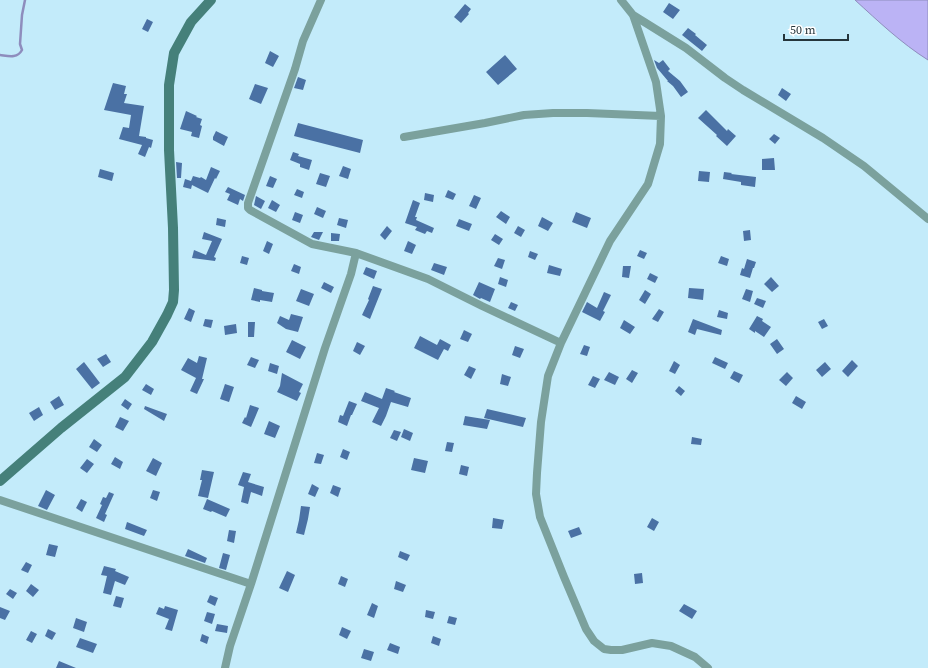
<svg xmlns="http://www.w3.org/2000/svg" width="928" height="668" font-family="'Source Serif 4',serif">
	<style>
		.water { fill: #bbb3f5; stroke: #8e8dbd }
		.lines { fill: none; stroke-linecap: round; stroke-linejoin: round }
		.stream { stroke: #8e8dbd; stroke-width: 2.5 }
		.building { fill: #4a71a4 }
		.street { stroke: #7ba19d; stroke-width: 8 }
		.secondary { stroke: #45807a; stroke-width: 10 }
	</style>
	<rect width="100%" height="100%" fill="#c3ebfa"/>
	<path class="water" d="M855 0H928V60C901 43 878 21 855 0Z"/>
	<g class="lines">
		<path class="stream" d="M0 55C8 56 17 59 22 50L20 44 22 15 25 0"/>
	</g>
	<path class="building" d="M669 3 680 10 673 19 663 12Z
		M465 4 471 9 468 13 469 14 461 23 454 17Z
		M147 19 153 22 148 32 142 29Z
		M688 28 696 34 695 35 707 45 702 51 682 35Z
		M270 51 279 56 273 67 265 63Z
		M505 55 517 69 498 85 486 72Z
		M654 60 659 63 663 60 670 69 668 71 680 81 688 92 681 97 673 86 667 81H668L657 68Z
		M298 77 306 80 303 90 294 88Z
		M113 83 126 86 124 94H127L124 103 144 106 139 136 146 137V138L153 140 151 148 149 147 145 157 138 154 142 145 119 139 123 127 129 128 131 115 104 110Z
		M255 84 268 88 261 104 249 99Z
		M782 88 791 94 786 101 778 95Z
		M706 110 727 131 728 129 736 136 727 146 716 136 717 135 698 118Z
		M186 111 197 116 196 117 202 119 200 125 202 126 199 138 191 136 192 132 180 129Z
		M298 123 363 140 360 153 294 136Z
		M216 131 228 137 224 146 213 140V137Z
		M774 134 780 138 775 144 769 139Z
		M293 152 299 154 298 156 312 160 309 170 300 167V164L290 160Z
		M774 158 775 170H762V159Z
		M176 162 182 163 181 178H177Z
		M343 166 351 169 348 179 339 176Z
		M211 167 220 171 216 179 215 178 208 193 192 185 191 189 183 187 185 179 191 181 193 176 200 178 201 177 206 180Z
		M100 169 114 173 112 181 98 177Z
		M699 171 710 172 709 182 698 181Z
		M724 172 732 173 731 174 756 177 755 187 741 185V182L723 179Z
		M320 173 330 176 326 187 316 184Z
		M270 176 277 179 273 188 266 186Z
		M228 187 245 195 243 201 240 199 238 205 227 200 230 194 225 192Z
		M297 189 304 192 302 198 294 195Z
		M448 190 456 194 453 200 445 197Z
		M425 193 434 195 433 202 424 200Z
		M474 195 481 198 476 209 469 206Z
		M256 196 265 201 261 209 254 205Z
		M272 200 280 205 276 212 268 208Z
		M413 200 420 203 415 217H417L416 220 434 228 432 233 427 231 425 234 415 230 417 227 405 223Z
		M317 207 326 211 323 218 314 214Z
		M501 211 510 217 506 224 496 217Z
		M295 212 303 215 300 223 292 220Z
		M576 212 591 218 587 228 572 222Z
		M542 217 553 223 548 231 538 226Z
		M217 218 226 220 225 227 216 225Z
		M339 218 348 220 346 228 337 225Z
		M459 219 472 224 469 231 456 226Z
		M387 226 392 231 385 240 380 235Z
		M518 226 525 230 521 237 514 233Z
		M750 230 751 240 744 241 743 231Z
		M204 232 222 239 214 257 216 258 215 261 192 258 194 250 206 255 212 241 202 239Z
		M314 232H323L319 240 311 237Z
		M331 233 340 234 339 241H331Z
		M495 234 503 239 499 245 491 240Z
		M267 241 273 244 269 254 263 251Z
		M408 241 416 245 412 254 404 251Z
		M640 250 647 253 644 259 637 256Z
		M530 251 538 254 535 260 528 257Z
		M242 256 249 258 247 265 240 263Z
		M721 256 729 259 727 266 718 263Z
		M498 258 505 260 502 269 494 266Z
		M747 259 756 262 754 268H753L750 278 740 275 742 268 744 269Z
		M434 263 447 267 444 275 431 270Z
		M294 264 301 267 299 274 291 271Z
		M549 265 562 269 560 276 547 273Z
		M623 266H631L629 278 622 277Z
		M366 267 377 271 374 279 363 274Z
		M650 273 658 277 655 283 647 279Z
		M500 277 508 280 506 287 498 284Z
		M771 277 779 286 772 292 764 284Z
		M324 282 334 287 331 293 321 288Z
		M479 282 495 289 490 302 481 298 480 299 473 295Z
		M373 286 382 289 370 319 362 315 369 300 368 299Z
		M254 288 262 290V291L274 293 272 302 260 300V302L251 300Z
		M689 288 704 289 703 300 688 298Z
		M301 289 314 294 309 306 296 301Z
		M746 289 753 291 750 302 742 299Z
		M645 290 651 294 645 304 639 300Z
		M604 292 611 295 603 311 605 312 600 321 582 312 587 302 597 308Z
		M757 298 766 301 763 308 754 304Z
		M511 302 518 305 515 311 508 308Z
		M189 308 195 311 191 322 184 319Z
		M659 309 664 312 658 322 652 319Z
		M719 310 728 313 727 319 717 317Z
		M291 314 303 317 298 332 286 329 277 323 280 316 289 320Z
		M757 316 763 319 762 321 771 327 764 337 755 331V333L749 329Z
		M205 319 213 320 211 328 203 326Z
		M693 319 722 330 721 335 697 329 695 335 688 332Z
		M824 319 828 326 822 329 818 322Z
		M624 320 635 327 630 334 620 328Z
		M248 322H255L254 337H248Z
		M236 324 237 333 225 335 224 326Z
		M464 330 472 334 468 342 460 339Z
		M420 336 437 345 440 339 451 345 448 351 444 349 438 360 414 348Z
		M777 339 784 349 777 354 770 344Z
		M292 340 306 347 300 359 286 352Z
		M357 342 365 346 360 355 353 351Z
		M584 345 590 347 587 356 580 354Z
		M515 346 524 349 520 358 512 355Z
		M106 354 111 362 103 367 97 359Z
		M199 356 207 358 202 379H204L197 394 190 391 196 378 181 370 188 358 197 363Z
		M251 357 259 360 255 368 247 365Z
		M715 357 728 363 725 369 712 363Z
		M852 360 858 366 848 377 842 371Z
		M674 361 680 365 675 374 669 371Z
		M84 362 100 383 92 389 76 369Z
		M825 362 831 369 822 377 816 370Z
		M270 363 279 366 277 374 268 371Z
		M469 366 476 369 471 379 464 375Z
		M632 370 638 373 632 383 626 379Z
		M734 371 743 375 739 383 730 378Z
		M609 372 619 377 615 385 604 380Z
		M787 372 793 378 786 386 779 380Z
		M282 373 303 384 299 392 301 393 297 401 277 392 280 386Z
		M502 374 511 377 508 386 500 384Z
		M593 376 600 379 595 388 588 385Z
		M146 384 154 389 151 395 142 390Z
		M225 384 234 387 229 402 220 399Z
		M679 386 685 391 681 396 675 391Z
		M386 388 395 391 394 392 411 398 408 407 391 402 386 416 381 426 372 422 379 408 361 401 365 392 382 399Z
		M59 396 64 405 55 410 50 402Z
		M796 396 806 402 802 409 792 403Z
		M125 399 132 404 128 410 121 405Z
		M349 401 357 404 352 415H351L347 426 338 422 340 415 343 416Z
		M250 405 259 408 251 427 242 423 245 417 246 418Z
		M145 406 167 414 164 421 144 409Z
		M39 407 43 415 34 421 29 413Z
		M487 409 526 418 523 427 484 418Z
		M465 416 490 420 487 429 463 425Z
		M120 417 129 421 123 431 115 427Z
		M269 421 280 426 275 438 264 434Z
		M404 429 413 433 410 441 401 437Z
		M394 430 401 432 397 441 390 438Z
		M692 437 702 439 701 445 691 444Z
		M94 439 102 445 97 452 89 447Z
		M447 442 454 443 452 452 445 451Z
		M343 449 350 452 347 460 340 457Z
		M317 453 324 455 321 464 314 463Z
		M115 457 123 462 120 469 111 464Z
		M153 458 162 463 156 476 146 471Z
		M414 458 428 461 425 473 411 470Z
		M87 459 94 464 87 473 80 468Z
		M461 465 469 467 467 476 459 474Z
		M202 470 214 472 208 498 198 496 202 480H200Z
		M243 472 251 474 248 482 264 487 262 496 251 492 248 504 241 502 244 487 238 485Z
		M312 484 319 488 315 497 308 494Z
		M333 485 341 488 338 497 330 493Z
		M46 490 55 495 47 510 38 506Z
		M153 490 160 492 157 501 150 498Z
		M109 492 114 494 105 514 107 515 104 522 96 518 102 505 100 504 103 497 106 498Z
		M81 499 87 502 82 512 76 508Z
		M207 499 230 509 226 517 212 511 211 512 203 509Z
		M301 506 310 507 308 519 304 535 296 533 299 520Z
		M493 518 504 520 502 529 492 528Z
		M652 518 659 522 654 531 647 527Z
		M127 522 147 530 144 536 125 529Z
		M579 527 582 534 571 538 568 531Z
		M229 530 236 531 234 543 227 541Z
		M49 544 58 546 55 557 46 555Z
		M188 549 207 558 205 563 185 556Z
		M400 551 410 555 407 561 398 557Z
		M223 553 230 555 226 570 219 568Z
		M26 562 32 565 28 573 21 570Z
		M104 566 116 569 115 571 129 577 125 585 115 581 111 595 103 593 107 576 101 575Z
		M287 571 295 575 288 592 279 588Z
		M642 573 643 583 635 584 634 574Z
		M341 576 348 579 345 587 338 584Z
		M396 581 406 585 403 592 394 589Z
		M31 584 39 590 33 597 26 591Z
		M10 589 17 593 13 599 6 594Z
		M210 595 218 598 215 606 207 602Z
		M116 596 124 598 121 608 113 606Z
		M372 603 378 606 374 618 367 615Z
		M684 604 697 611 692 619 679 611Z
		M165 606 178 610 172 631 165 629 169 619 156 614 159 607 164 609Z
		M0 607 10 611 5 620 0 618Z
		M426 610 435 612 433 619 425 617Z
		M207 612 215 614 212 624 204 621Z
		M449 616 457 618 455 625 447 623Z
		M76 618 87 622 84 632 73 628Z
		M217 624 228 626 227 633 215 631Z
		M342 627 351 631 347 639 339 635Z
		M48 629 56 633 52 640 45 636Z
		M31 631 37 634 32 643 26 640Z
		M202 634 209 637 207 644 200 641Z
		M433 636 441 639 439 646 431 643Z
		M80 638 97 644 93 653 76 647Z
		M390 643 400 647 398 654 387 650Z
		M364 649 374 652 371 661 361 658Z
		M59 661 76 668H56Z"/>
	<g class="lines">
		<path class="street" d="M321 0 303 41 295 69 248 203V208L250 210 312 244 356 253 428 279 482 306 561 343
			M621 0 633 15 656 82 661 116 660 144 648 184 610 241 561 343 548 376 541 422 537 473 536 494 540 517 564 577 586 629 594 641 604 649 611 650H622L652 643 671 646 695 657 708 668
			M633 15 686 48 725 78 743 90 823 138 864 166 928 219
			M404 137 485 123 524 115 553 113H587L661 116
			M0 500 251 584
			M225 668 230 646 251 584 325 348 351 274 356 253"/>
		<path class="secondary" d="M0 481 61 428 125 377 152 342 167 315 173 302 174 290 173 228 169 150V85L174 53 191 22 211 0"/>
	</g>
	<path d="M784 34v6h64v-6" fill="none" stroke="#25353b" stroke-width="2"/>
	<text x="790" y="34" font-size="12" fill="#25353b" stroke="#ffffff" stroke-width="3" paint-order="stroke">50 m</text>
</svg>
